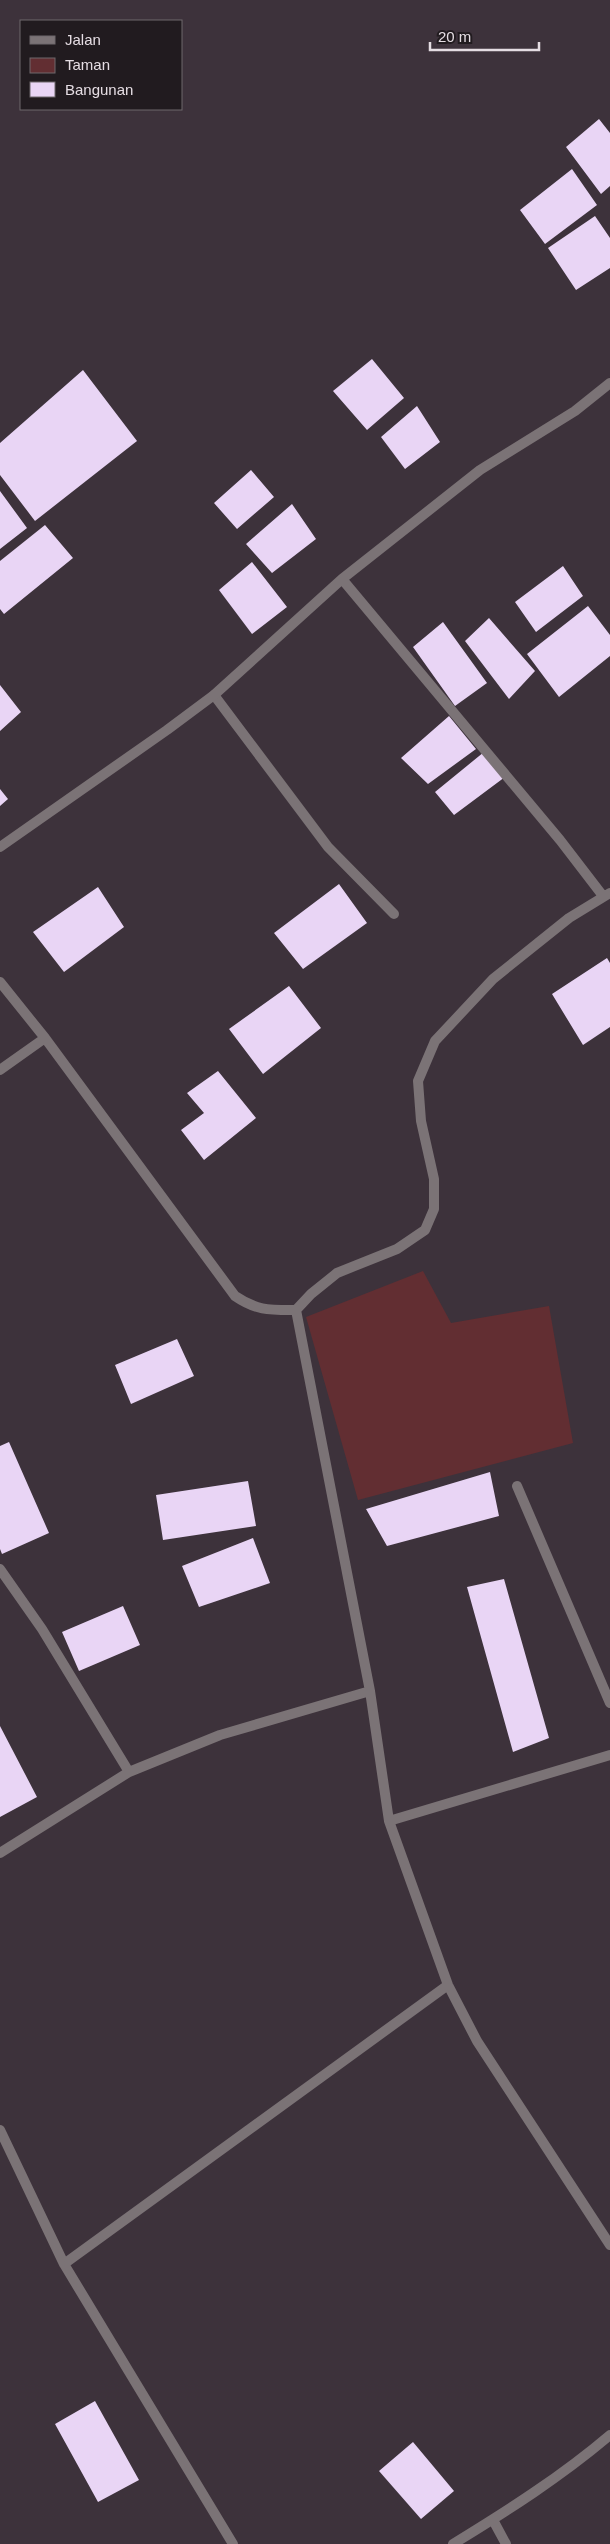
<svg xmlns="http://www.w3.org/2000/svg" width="610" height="2544" font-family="Arial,sans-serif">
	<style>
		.green { fill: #622e32 }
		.building { fill: #e9d5f5 }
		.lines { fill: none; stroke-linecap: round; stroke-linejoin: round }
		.service { stroke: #7b7376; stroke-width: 10 }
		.minor { stroke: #7b7376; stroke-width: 10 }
	</style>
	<rect width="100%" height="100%" fill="#3d323b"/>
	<path class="green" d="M423 1271 451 1323 549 1306 573 1443 358 1500 306 1317Z"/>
	<path class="building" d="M599 119 610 133V186L601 194 566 147Z
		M572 169 597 205 545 244 520 210Z
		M595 216 610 238V268L576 290 548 248Z
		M372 359 404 398 367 430 333 391Z
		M83 370 137 441 35 521 0 475V443Z
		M417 406 440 442 405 469 381 437Z
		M251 470 274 497 237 529 214 503Z
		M0 491 27 528 0 549Z
		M292 504 316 539 272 573 246 544Z
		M45 525 73 558 4 614 0 609V561Z
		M252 562 287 607 252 634 219 590Z
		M563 566 583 596 536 632 515 602Z
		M588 606 610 635V656L559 697 527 654Z
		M489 618 535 671 509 699 465 641Z
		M443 622 487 683 455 706 413 647Z
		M0 685 21 712 0 731Z
		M449 716 476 749 428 784 401 758Z
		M484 752 505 777 454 815 435 792Z
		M0 789 8 799 0 806Z
		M339 884 367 923 303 969 274 933Z
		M98 887 124 927 64 972 33 932Z
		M607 958 610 963V1027L583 1045 552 994Z
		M289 986 321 1028 263 1074 229 1029Z
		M218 1071 256 1118 204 1160 181 1130 204 1113 187 1093Z
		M177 1339 194 1376 131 1404 115 1365Z
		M9 1442 49 1533 2 1554 0 1549V1446Z
		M490 1472 499 1516 387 1546 366 1509Z
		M248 1481 256 1526 163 1540 156 1495Z
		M253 1538 270 1583 199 1607 182 1566Z
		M504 1579 549 1738 513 1752 467 1587Z
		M123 1606 140 1645 79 1671 62 1632Z
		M0 1726 37 1797 0 1817Z
		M95 2401 139 2480 98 2502 55 2424Z
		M413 2442 454 2491 421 2519 379 2471Z"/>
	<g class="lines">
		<path class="service" d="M214 695 328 847 394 914"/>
		<path class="minor" d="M342 579 560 840 603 896
			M0 847 167 730 214 695 342 579 480 470 575 411 610 383
			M0 982 45 1038 0 1070
			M45 1038 235 1296C257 1311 270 1310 296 1310L370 1691 389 1821 448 1985 477 2041 610 2245
			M296 1310 311 1294 337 1273 397 1249 425 1230 434 1209V1179L421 1121 418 1081 435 1041 493 979 569 918 610 893
			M517 1486 610 1703
			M0 1569 42 1629 129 1772
			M389 1821 610 1755
			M0 1853 129 1772 220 1735 370 1691
			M0 2130 64 2264 233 2544
			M64 2264 448 1985
			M493 2520 506 2544
			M453 2544C507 2511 562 2476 610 2435"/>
	</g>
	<rect x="20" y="20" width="162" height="90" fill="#211b1f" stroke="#6f696d"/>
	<rect x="30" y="36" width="25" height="8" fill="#7b7376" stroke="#6f696d"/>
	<text x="65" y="45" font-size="15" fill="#e5dde3">Jalan</text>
	<rect x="30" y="58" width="25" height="15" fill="#622e32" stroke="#6f696d"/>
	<text x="65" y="70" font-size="15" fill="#e5dde3">Taman</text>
	<rect x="30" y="82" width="25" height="15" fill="#e9d5f5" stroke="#6f696d"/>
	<text x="65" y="95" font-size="15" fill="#e5dde3">Bangunan</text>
	<path d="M430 42v8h109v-8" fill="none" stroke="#e5dde3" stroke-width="2.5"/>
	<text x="438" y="42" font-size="15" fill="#e5dde3" stroke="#211b1f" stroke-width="4" paint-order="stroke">20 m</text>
</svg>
